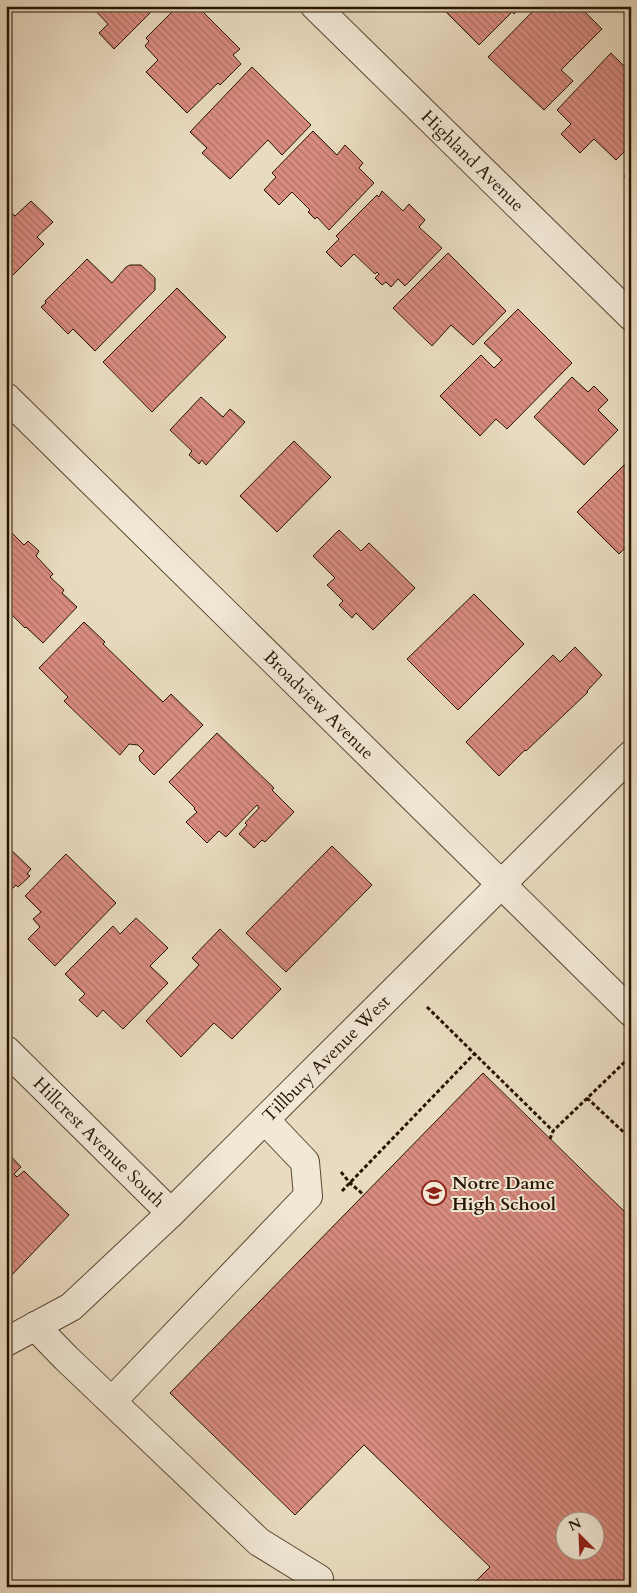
<svg xmlns="http://www.w3.org/2000/svg" width="637" height="1593" font-family="Cardo,serif">
	<style>
		.building { fill: url(#building-back-hatch); stroke: #271401; fill-rule: evenodd }
		.lines { fill: none; stroke-linecap: round; stroke-linejoin: round }
		.minor-casing { stroke: #584631; stroke-width: 30 }
		.path { stroke: #271401; stroke-width: 3; stroke-dasharray: 4 2.5; stroke-linecap: butt }
		.minor { stroke: #f1e8d6; stroke-width: 28 }
		.labels { text-anchor: middle; dominant-baseline: central; stroke-width: 4; stroke-linejoin: round; paint-order: stroke }
		.street-label { font-size: 18px; fill: #271401; stroke: #f1e8d6 }
		.poi-label { font-size: 18px; font-weight: bold; fill: #271401; stroke: #f1e8d6; text-anchor: start }
	</style>
	<defs>
		<pattern id="building-back-hatch" width="6" height="6" patternUnits="userSpaceOnUse" patternTransform="scale(1.25)"><rect width="6" height="6" fill="#d98c80"/><path d="M-1 5l2 2M0 0l6 6M5-1l2 2" fill="none" stroke="#b07166"/></pattern>
	</defs>
	<rect width="100%" height="100%" fill="#e9dbc0"/>
	<filter id="stains"><feTurbulence type="fractalNoise" baseFrequency=".004" numOctaves="4"/><feColorMatrix values="0 0 0 0 .2 0 0 0 0 .09 0 0 0 0 .02 0 0 0 .5 -.17"/></filter>
	<radialGradient id="worn" r=".72"><stop offset=".6" stop-color="#630" stop-opacity="0"/><stop offset="1" stop-color="#630" stop-opacity=".3"/></radialGradient>
	<path class="building" d="M91 6H157L114 49 99 33 108 24Z
		M178 6H197L240 49 233 55 241 64 220 85 218 83 187 113 146 72 158 60 145 46 149 41 146 38Z
		M440 6H522L514 14 512 12 479 45Z
		M538 6H579L602 29 561 70 573 81 544 110 488 57Z
		M611 53 631 73V145L616 160 594 139 580 153 561 134 571 124 557 110Z
		M252 67 311 125 282 155 268 140 230 179 202 153 207 148 190 132Z
		M313 131 337 155 345 145 363 163 359 168 374 183 329 230 317 217 315 219 308 212 310 210 292 192 279 205 264 190 276 177 272 173Z
		M631 169V185L624 176Z
		M382 191 403 211 409 204 425 220 419 227 442 248 405 286 398 279 391 287 386 282 382 285 375 278 379 274 377 272 375 274 354 254 341 267 326 252 339 239 336 236 377 195 379 197Z
		M31 201 53 222 37 237 44 244 11 277 6 272V208L15 216Z
		M448 253 506 311 473 345 451 325 432 346 393 308Z
		M87 259 112 283 126 267 130 265H141L155 278V290L95 351 73 329 68 334 41 307 46 303 45 301Z
		M177 288 226 337 152 412 103 362Z
		M518 309 572 363 507 429 496 419 480 436 440 396 481 355 494 368 502 360 484 343Z
		M572 377 588 392 594 386 608 400 598 410 618 430 584 465 534 417Z
		M201 397 223 417 230 409 245 422 206 465 202 460 199 464 189 455 192 451 170 430Z
		M294 441 331 477 277 532 240 496Z
		M631 458V542L619 554 577 512Z
		M6 527 24 545 28 541 39 551 36 556 53 574 50 577 64 590 62 593 77 607 43 643 26 627 25 628 6 609Z
		M339 530 361 551 369 543 415 588 373 630 356 613 352 618 339 605 343 601 327 585 335 578 313 556Z
		M474 594 524 644 458 710 407 659Z
		M84 622 105 642 103 644 163 702 171 694 203 725 154 775 140 761 139 756 144 751 138 745 129 744 120 755 64 701 68 697 39 668Z
		M575 647 602 675 587 691 588 692 526 751 525 750 499 776 466 742 553 655 560 662Z
		M217 733 274 788 272 790 294 812 265 842 262 840 254 848 239 834 247 825 245 823 259 808 257 805 226 837 219 831 207 843 186 822 197 812 194 809 195 808 169 782Z
		M6 845 31 869 27 874 30 876 18 887 16 885 6 895Z
		M332 846 372 885 286 972 246 933Z
		M66 854 116 903 55 966 28 939 40 927 33 919 41 912 25 896Z
		M136 918 168 948 150 966 168 983 123 1029 103 1010 97 1017 79 1000 85 994 65 974 113 926 120 934Z
		M220 929 281 989 232 1039 214 1023 181 1057 146 1021 199 965 192 958Z
		M483 1073 631 1218V1587H470L490 1567 364 1445 295 1515 170 1393ZM564 1520H594V1550H564Z
		M6 1151 21 1167 14 1174 17 1177 24 1171 69 1215 6 1281Z"/>
	<g class="lines">
		<defs>
			<g id="minor">
				<path id="s1" d="M315 6 631 316"/>
				<path id="s2" d="M6 397 631 1012"/>
				<path id="s3" d="M6 1050 171 1213"/>
				<path d="M35 1326 66 1358 259 1542 319 1579"/>
				<path id="s4" d="M6 1342 71 1307 171 1213 631 755"/>
				<path d="M112 1401 308 1196 305 1162 265 1120"/>
			</g>
		</defs>
		<use href="#minor" class="minor-casing"/>
		<path class="path" d="M427 1007 553 1131
			M587 1098 631 1139
			M550 1139 553 1131 631 1056
			M341 1172 350 1183 364 1195
			M342 1191 475 1053"/>
		<use href="#minor" class="minor"/>
	</g>
	<defs>
		<symbol id="school-ring" viewBox="-11 -11 22 22"><circle r="9.5" fill="#f1e8d6" stroke="#8f2418" stroke-width="1.5"/><path d="M0-5L7-2L0 1L-7-2ZM-4 1L0 2.5L4 1V4Q0 6-4 4Z" fill="#8f2418"/></symbol>
	</defs>
	<g fill-rule="evenodd">
		<use href="#school-ring" x="420" y="1179" width="28" height="28"/>
	</g>
	<g class="labels">
		<g class="street-label">
			<text stroke="none"><textPath href="#s1" startOffset="221">Highland Avenue</textPath></text>
			<text stroke="none"><textPath href="#s2" startOffset="439">Broadview Avenue</textPath></text>
			<text stroke="none"><textPath href="#s4" startOffset="430">Tillbury Avenue West</textPath></text>
			<text stroke="none"><textPath href="#s3" startOffset="131">Hillcrest Avenue South</textPath></text>
		</g>
		<g class="poi-label">
			<text x="452" y="1183">Notre Dame<tspan x="452" dy="21">High School</tspan></text>
		</g>
	</g>
	<rect width="637" height="1593" fill="none" stroke="#e9dbc0" stroke-width="25"/>
	<rect x="8" y="8" width="622" height="1578" fill="none" stroke="#271401" stroke-width="2.5"/>
	<rect x="12" y="12" width="612" height="1568" fill="none" stroke="#271401"/>
	<g transform="translate(580 1536) rotate(336)"><circle r="24" fill="#f1e8d6" stroke="#a09381"/>
	<path d="M0-4L9 19L0 12L-9 19Z" fill="#8f2418"/>
	<text y="-8" font-size="14" font-weight="bold" text-anchor="middle" fill="#271401">N</text>
	</g>
	<rect width="100%" height="100%" filter="url(#stains)"/>
	<rect width="100%" height="100%" fill="url(#worn)"/>
</svg>
